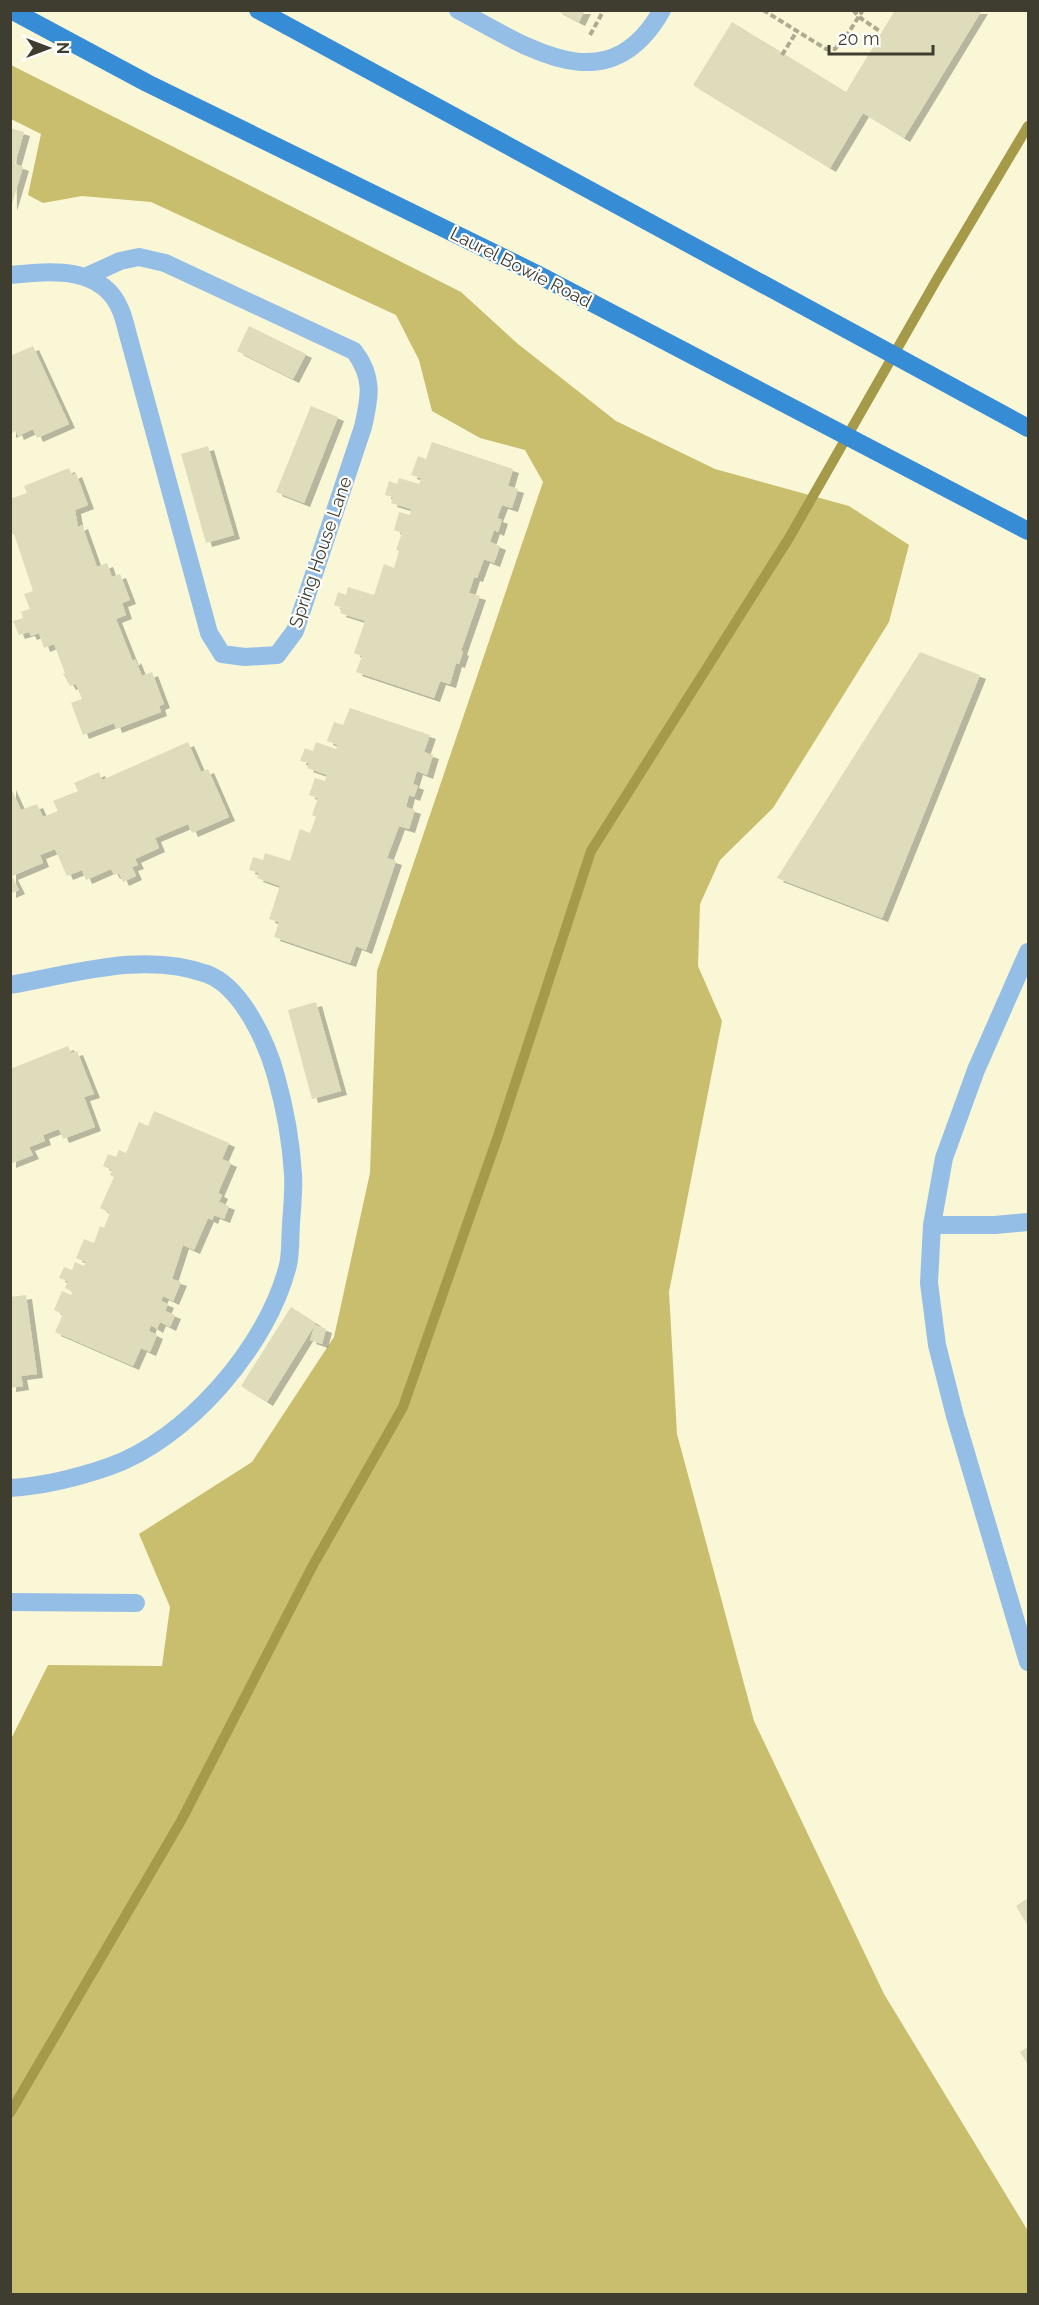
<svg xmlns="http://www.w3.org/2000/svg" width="1039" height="2305" font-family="Raleway,sans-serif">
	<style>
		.forest { fill: #c8be6d }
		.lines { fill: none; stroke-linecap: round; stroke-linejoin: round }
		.stream { stroke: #a49a4a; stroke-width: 10 }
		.building { fill: #dfdcbb; filter: url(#shadow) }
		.path { stroke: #adaa91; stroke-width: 4; stroke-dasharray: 6 3; stroke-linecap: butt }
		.service { stroke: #95bee7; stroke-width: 18 }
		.minor { stroke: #95bee7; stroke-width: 18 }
		.primary { stroke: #378cd6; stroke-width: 18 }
		.labels { text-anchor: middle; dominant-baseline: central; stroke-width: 4.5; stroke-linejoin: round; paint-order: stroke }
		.street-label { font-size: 18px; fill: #3f3d30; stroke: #fff }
	</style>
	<defs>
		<filter id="shadow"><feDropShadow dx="6" dy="4" stdDeviation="0" flood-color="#0004"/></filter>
	</defs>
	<rect width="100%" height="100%" fill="#faf7d6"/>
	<path class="forest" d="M11 65 461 292 518 344 616 421 715 469 849 506 909 545 889 622 773 808 720 860 700 904 698 966 722 1021 669 1292 677 1434 754 1721 884 1994 1028 2231V2294H11V1739L48 1665 162 1666 170 1607 139 1534 252 1462 334 1337 370 1173 377 971 543 482 525 450 480 438 432 411 419 360 396 315 151 202 82 196 43 203 28 195 41 134 11 119Z"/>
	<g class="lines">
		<path class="stream" d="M10 2113 181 1821 312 1567 403 1407 498 1136 591 851 789 538 937 279 1028 126"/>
	</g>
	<path class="building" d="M556 10H585L579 22Z
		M895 10H982L904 138 863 113 830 168 693 85 732 22 846 92Z
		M10 128 24 132 15 164 23 167 11 207Z
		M249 326 306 354 293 379 237 351Z
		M33 346 69 424 37 438 33 429 18 436 16 431 10 434V356Z
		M311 406 338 417 304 503 276 492Z
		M432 442 513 469 508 486 518 489 512 508 502 505 497 518 502 520 498 532 494 530 490 542 500 546 494 563 484 559 477 578 474 577 469 593 480 596 461 651 463 652 459 664 456 663 450 684 440 681 434 698 356 672 362 656 354 653 365 621 340 613 342 608 334 605 338 592 346 595 348 587 374 595 384 564 394 568 399 551 396 550 402 533 394 530 399 512 410 515 411 509 391 503 393 497 385 495 389 481 397 484 399 478 419 484 421 478 411 475 418 456 426 459Z
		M208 446 234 535 206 543 181 454Z
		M69 468 72 475 76 473 88 505 75 510 78 527 82 525 97 567 107 563 112 577 120 574 130 600 122 603 126 615 116 619 133 662 135 659 142 676 152 672 164 704 159 706 161 712 116 729 114 723 83 735 71 703 82 699 76 684 70 686 63 674 65 673 54 644 44 648 39 633 31 636 29 632 19 635 13 621 23 618 21 612 30 609 24 594 33 591 14 534 10 535V499L27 493 24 486Z
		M920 652 980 675 882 918 777 878Z
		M350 708 430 735 424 752 433 755 427 775 417 771 413 784 418 786 414 797 409 795 406 807 415 810 409 829 399 826 387 858 396 861 366 950 356 946 350 963 274 937 279 922 269 919 280 886 257 878 259 873 249 870 253 857 263 860 265 853 290 861 300 829 310 833 316 817 312 815 318 798 309 795 315 778 325 781 327 775 307 768 309 763 300 761 305 748 313 751 316 742 336 749 338 745 327 741 334 722 343 725Z
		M188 742 201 772 208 769 229 817 192 833 188 824 155 838 159 848 135 859 138 865 132 867 136 876 123 882 119 873 114 875 111 869 86 880 82 870 67 876 55 849 40 855 43 863 12 876 19 890 10 894V786L21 810 37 804 43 817 58 811 53 801 78 791 74 783 99 772 102 780Z
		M316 1002 341 1091 312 1099 288 1010Z
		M68 1046 71 1053 77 1051 94 1094 84 1097 95 1127 63 1139 59 1129 43 1135 45 1141 29 1147 33 1155 10 1164V1069Z
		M154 1111 229 1143 222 1159 231 1163 218 1193 222 1195 219 1202 229 1206 224 1219 214 1215 212 1220 208 1218 194 1250 183 1245 172 1279 181 1282 173 1301 163 1296 161 1301 168 1304 165 1311 175 1315 170 1327 160 1322 157 1329 151 1325 149 1331 157 1335 150 1352 141 1348 133 1366 55 1332 63 1314 54 1310 62 1291 71 1295 73 1292 65 1288 68 1281 59 1278 64 1267 72 1270 75 1262 84 1266 86 1262 76 1258 84 1239 94 1243 100 1226 104 1228 110 1213 100 1208 114 1177 110 1175 112 1170 103 1166 108 1154 116 1157 119 1150 126 1153 139 1122 148 1126Z
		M26 1295 37 1374 21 1376 23 1386 10 1388V1297Z
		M291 1307 316 1323 267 1402 241 1386Z
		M315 1325 326 1329 322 1344 310 1340Z
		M1028 1898V1926L1016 1906Z
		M1028 2047V2065L1020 2052Z"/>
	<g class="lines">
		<path class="path" d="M763 10 826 49H835L847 35 863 10
			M853 10 859 17 881 32
			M590 35 604 10
			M782 55 797 31"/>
		<path class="service" d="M1028 952 976 1070 944 1158 932 1225 929 1283 937 1345 955 1416 1028 1662
			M932 1225H995L1028 1222"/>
		<path class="minor" d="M458 10C528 47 608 106 662 10
			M10 275C50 271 103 265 121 311 125 321 127 332 130 342L209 633 222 654 245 657 277 655 295 631 363 427C370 397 374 377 354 351L165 263 139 257 120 261 85 277
			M10 985C74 974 144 951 207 974 242 987 267 1043 276 1076 285 1108 291 1142 293 1174 294 1191 292 1208 291 1224 290 1237 291 1252 288 1265 268 1346 187 1440 108 1467 76 1478 43 1486 10 1488
			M10 1602 136 1603"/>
		<path class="primary" d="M11 10 147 83 535 273 1028 531
			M258 10 1028 428"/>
	</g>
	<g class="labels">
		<g class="street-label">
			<text transform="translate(521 267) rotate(27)">Laurel Bowie Road</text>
			<text transform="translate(320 552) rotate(-71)">Spring House Lane</text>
		</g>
	</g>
	<rect width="1039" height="2305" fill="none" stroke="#3f3d30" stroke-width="24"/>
	<g transform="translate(48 48) rotate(90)" stroke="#ffffff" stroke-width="4.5" paint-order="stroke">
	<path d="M0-4.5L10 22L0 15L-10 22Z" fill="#3f3d30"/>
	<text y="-9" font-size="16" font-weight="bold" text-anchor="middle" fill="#3f3d30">N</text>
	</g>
	<path d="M829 45v9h104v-9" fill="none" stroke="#3f3d30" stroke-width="3"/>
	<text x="838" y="45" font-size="18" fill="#3f3d30" stroke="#ffffff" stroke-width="4.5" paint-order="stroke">20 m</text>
</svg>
